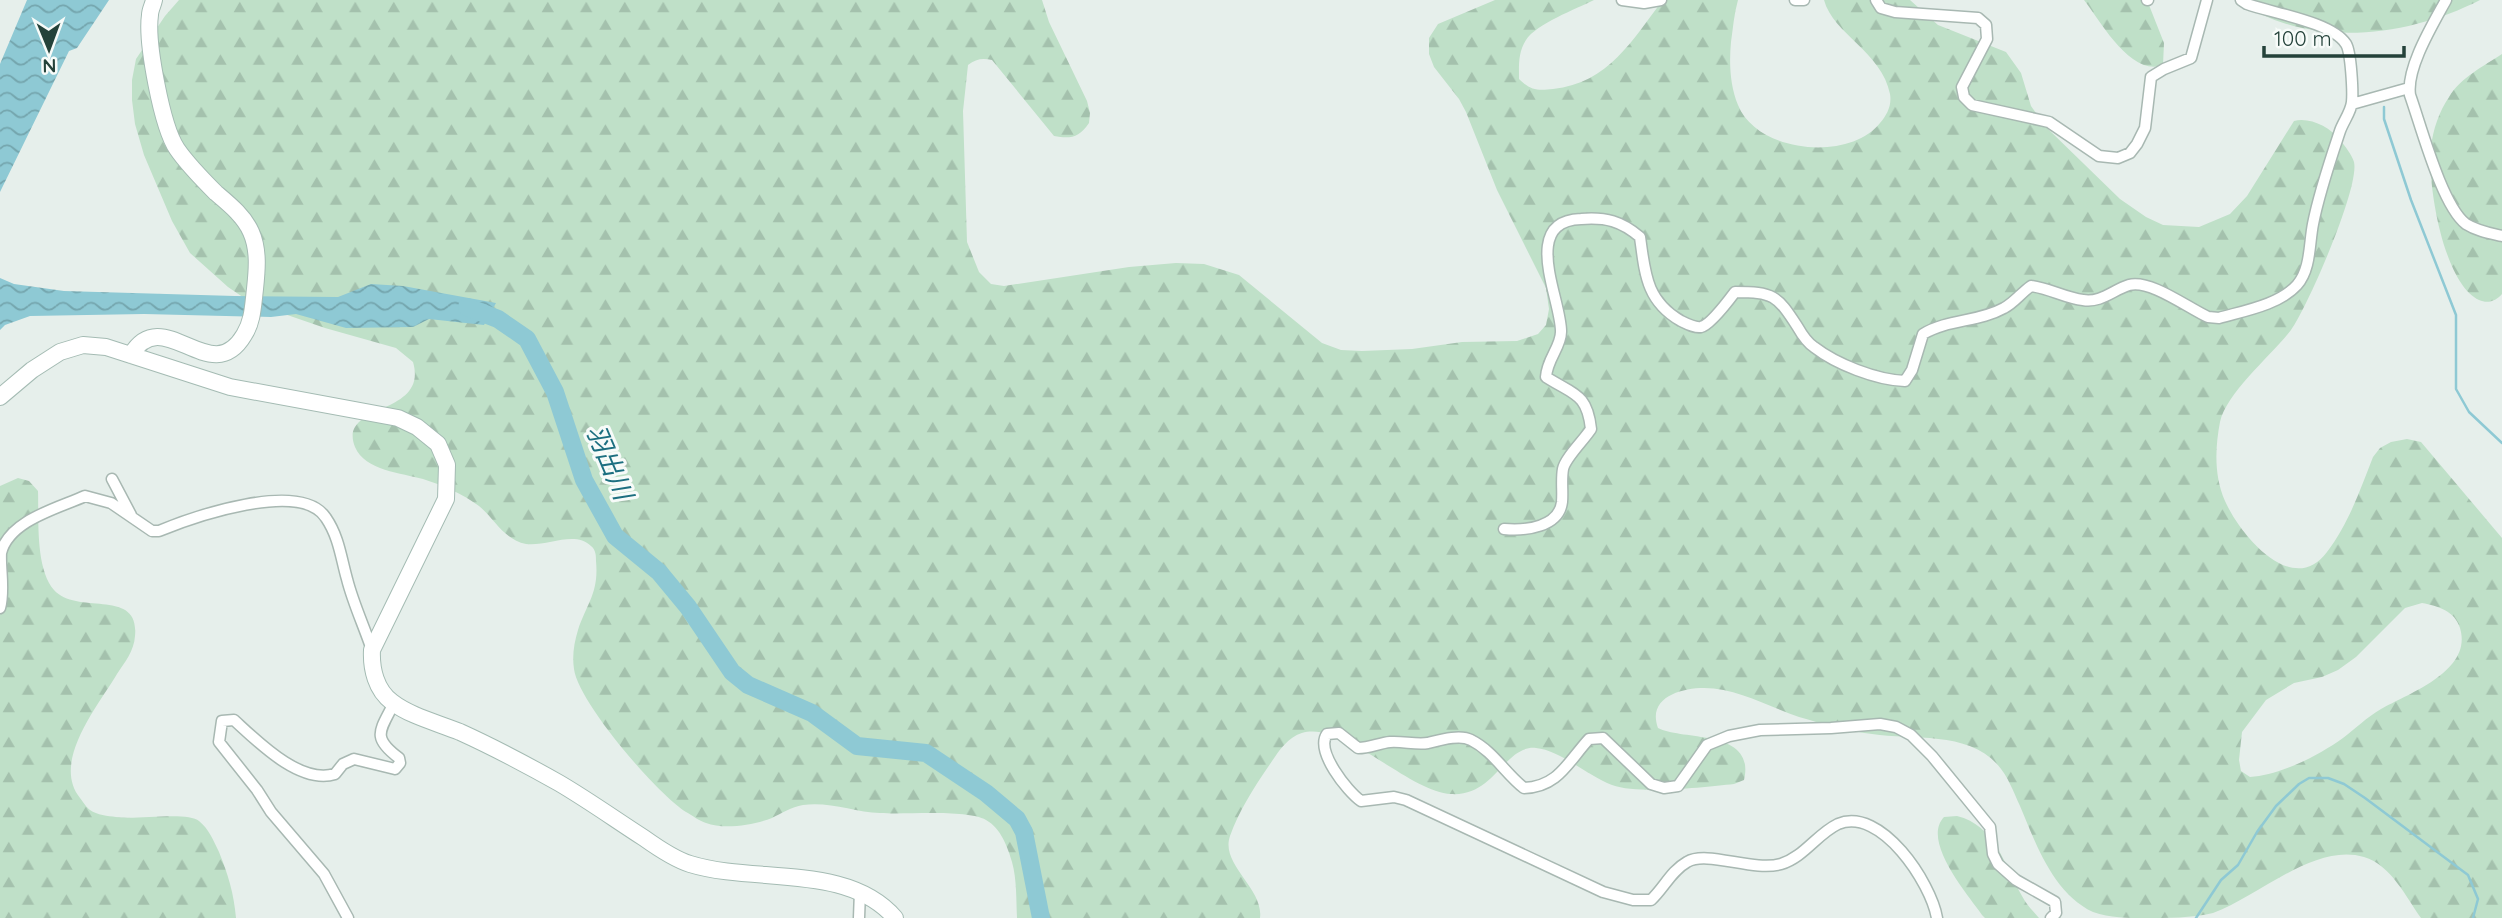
<svg xmlns="http://www.w3.org/2000/svg" width="2502" height="918" font-family="Quicksand,'Noto Sans JP',sans-serif">
	<style>
		.forest { fill: url(#forest-firs); fill-rule: evenodd }
		.water { fill: url(#water-waves) }
		.lines { fill: none; stroke-linecap: round; stroke-linejoin: round }
		.stream { stroke: #8ec9d4; stroke-width: 2.5 }
		.river { stroke: #8ec9d4; stroke-width: 18 }
		.street-casing { stroke: #a8b8b2; stroke-width: 13 }
		.secondary-casing { stroke: #a4bbb3; stroke-width: 18 }
		.street { stroke: #fff; stroke-width: 10 }
		.secondary { stroke: #fff; stroke-width: 16 }
		.labels { text-anchor: middle; dominant-baseline: central; stroke-width: 6; stroke-linejoin: round; paint-order: stroke }
		.water-label { font-size: 26px; font-style: italic; fill: #1c6f80; stroke: #f7fbf9 }
	</style>
	<defs>
		<pattern id="forest-firs" width="22" height="20" patternUnits="userSpaceOnUse" patternTransform="scale(1.75)"><rect width="22" height="20" fill="#bfe0c8"/><path d="M5 1l3.5 6h-7zM16 11l3.5 6h-7z" fill="#a4c1ad"/></pattern>
		<pattern id="water-waves" width="16" height="10" patternUnits="userSpaceOnUse" patternTransform="scale(1.75)"><rect width="16" height="10" fill="#8ec9d4"/><path d="M0 5q4-4 8 0t8 0" fill="none" stroke="#74a5ad"/></pattern>
	</defs>
	<rect width="100%" height="100%" fill="#e6efeb"/>
	<path class="forest" d="M179 0H1042L1049 22 1087 101 1090 113 1089 123C1079 138 1070 139 1054 136L992 60C982 58 976 59 968 65L963 111 967 242 979 272 991 284 1004 286 1129 267 1176 263 1204 264 1239 275 1322 343 1341 350 1362 351 1412 349 1462 342 1517 341 1538 334 1546 325 1549 309 1546 288 1497 190 1466 112 1459 99 1434 67 1429 54V38L1438 24 1495 0H1594C1576 9 1536 24 1526 40 1518 52 1519 66 1519 79 1530 90 1537 91 1553 89 1609 83 1632 40 1663 0H1738C1734 14 1733 28 1731 42 1729 63 1730 86 1738 105 1757 153 1849 162 1880 123 1887 115 1892 105 1890 94 1882 52 1833 34 1824 0H1910L1938 25 2006 52 2021 73 2031 106 2047 128 2120 199 2146 217 2163 225 2199 227 2230 214 2247 196 2294 121C2310 117 2330 127 2340 140 2345 146 2352 155 2354 162 2360 187 2307 308 2291 330 2271 356 2227 392 2220 422 2215 448 2214 476 2225 501 2239 533 2292 599 2327 552 2349 523 2360 490 2373 457L2380 448 2391 442 2407 439 2421 442 2502 538V918H2421C2406 897 2391 865 2364 857 2315 842 2258 897 2213 913 2191 918 2168 918 2145 918 2128 918 2110 918 2093 912 2053 893 2036 844 2020 806 2013 791 2008 776 1997 764 1967 731 1912 740 1872 734 1847 731 1823 724 1799 717 1769 707 1737 688 1704 688 1680 688 1647 698 1658 728 1684 741 1756 729 1744 780L1734 784C1704 787 1640 795 1612 785 1588 776 1560 750 1536 748 1504 745 1495 797 1451 794 1405 792 1333 708 1292 738 1282 745 1275 757 1268 767 1253 789 1239 811 1230 836 1220 865 1264 888 1260 918H1017C1016 900 1017 880 1012 862 1008 848 1001 828 986 820 966 809 905 815 880 813 855 812 828 801 803 805 791 807 782 813 772 818 754 825 724 830 706 823 699 821 692 815 686 812 657 794 578 702 574 669 572 656 574 643 578 630 587 603 599 593 596 561 596 556 596 550 591 546 575 530 546 547 526 544 504 540 494 518 479 506 463 494 442 485 423 479 402 473 365 471 355 447 337 402 429 417 413 362L396 348 325 328 250 302 228 287 190 253 172 221 144 155 135 124 132 100V80L136 59 165 16ZM2422 603C2438 606 2455 611 2460 628 2473 671 2409 693 2381 709 2367 717 2355 729 2343 738 2318 756 2280 775 2250 777L2241 771 2239 760 2242 732 2266 700 2294 683 2322 677 2338 670 2356 657 2405 608Z
		M2084 0H2147L2164 43 2163 65C2131 77 2101 22 2084 0Z
		M2237 0H2480C2408 37 2308 50 2237 0Z
		M2502 54V294C2496 301 2488 304 2479 300 2443 283 2427 183 2431 147 2433 129 2439 112 2449 97 2460 78 2484 66 2502 54Z
		M18 478 29 481 38 491C39 519 35 568 54 590 77 616 140 587 135 636 134 651 125 662 117 674 98 706 51 762 80 798 83 802 87 808 90 810 97 815 108 816 116 817 136 820 188 811 199 821 209 829 213 840 219 852 228 874 234 894 236 918H0V486Z
		M1957 816C1995 825 2005 866 2022 896 2026 904 2033 911 2039 918H1985L1982 915C1968 895 1921 841 1944 817Z"/>
	<path class="water" d="M27 0H109L77 48 69 51 0 192V64Z
		M0 278 14 284 64 291 235 296 338 297 371 284 403 286 496 303 484 325 429 319 413 327 346 328 296 314 271 317 144 314 30 316 5 325 0 330Z"/>
	<g class="lines">
		<path class="stream" d="M2384 107V119L2411 200 2456 315V389L2469 412 2502 443
			M2196 918 2221 880 2238 865 2257 832 2276 806 2299 784 2309 778H2328L2344 784 2365 798 2468 875 2478 899 2473 918"/>
		<path class="river" d="M467 307 498 319 527 339 555 392 584 480 615 536 659 572 688 607 732 672 748 685 812 713 857 746 926 753 986 793 1017 819 1024 832 1041 918"/>
		<defs>
			<path id="street" d="M1622 0 1644 3 1661 0
				M1795 0H1804
				M1876 0 1881 8 1895 12 1978 18 1986 25 1987 39 1962 87 1964 97 1972 105 2049 122 2099 156 2118 158 2130 153 2137 144 2145 128 2151 77 2164 69 2191 58 2207 0
				M2147 0H2148
				M2446 0C2433 24 2406 68 2410 95 2421 126 2442 206 2466 224 2477 231 2489 233 2502 236
				M2352 104 2409 88
				M112 479 131 515
				M1504 529C1526 531 1559 527 1562 502 1563 491 1561 480 1563 469 1565 458 1584 440 1591 429 1587 393 1574 395 1546 377 1547 359 1561 347 1561 332 1562 301 1519 221 1581 219 1606 217 1621 221 1640 237 1645 273 1646 301 1681 321 1687 324 1694 328 1701 327 1710 325 1729 300 1735 292 1773 292 1777 295 1797 326 1801 333 1806 342 1814 347 1836 364 1876 380 1905 381L1912 370 1923 334C1948 319 1979 322 2004 308 2014 303 2021 293 2031 286 2049 288 2065 298 2083 300 2101 303 2113 290 2129 285 2150 279 2188 308 2208 317L2219 318C2243 311 2279 305 2297 285 2311 269 2309 244 2313 224 2319 193 2330 161 2340 131 2343 122 2351 112 2352 102 2353 91 2351 52 2346 44 2332 22 2272 13 2247 4L2241 0
				M0 608C5 590 0 570 1 553 9 520 59 508 85 496L111 503 152 531H159C193 517 301 479 326 518 339 537 341 558 347 579 353 603 364 626 372 650
				M348 918 324 874 271 812 257 790 219 742 222 721 234 720C257 741 300 785 335 774L343 764 354 759 395 769 400 763 399 758C371 737 380 731 394 703
				M859 918 860 891
				M1937 918C1931 883 1881 806 1838 824 1817 834 1804 857 1781 864 1753 872 1707 850 1687 862 1671 871 1664 888 1651 900H1633L1603 892 1406 800 1394 797 1361 801C1347 791 1315 751 1327 734L1339 733 1358 748C1370 748 1379 743 1390 742 1403 741 1416 745 1428 743 1440 740 1460 734 1471 740 1493 751 1505 773 1524 788 1558 787 1568 762 1589 739L1603 738 1651 784 1664 788 1678 786 1707 745 1729 736 1760 730 1831 728 1880 724 1896 727 1911 735 1932 756 1990 827 1993 854 1998 864 2016 880 2055 902 2056 913 2051 918"/>
			<path id="secondary" d="M131 355C163 301 211 391 244 335 253 321 253 305 255 289 257 270 259 250 251 232 244 216 229 204 216 193 202 179 188 165 177 149 162 127 146 42 150 15 150 10 153 5 154 0
				M0 397 32 370 60 352 83 345 106 347 230 387 398 418 417 427 438 444 447 465 446 499 372 650C371 669 376 690 392 702 410 716 438 723 460 732 493 747 527 765 559 783 588 800 616 820 644 838 658 848 674 859 690 864 755 884 848 863 895 918"/>
		</defs>
		<use href="#street" class="street-casing"/>
		<use href="#secondary" class="secondary-casing"/>
		<use href="#street" class="street"/>
		<use href="#secondary" class="secondary"/>
	</g>
	<g class="labels">
		<g class="water-label">
			<text transform="translate(610 462) rotate(67)">羽出川</text>
		</g>
	</g>
	<g transform="translate(49 49) rotate(179)" stroke="#f7fbf9" stroke-width="5" paint-order="stroke">
	<path d="M0-5L12 26L0 18L-12 26Z" fill="#24423a"/>
	<text y="-10" font-size="19" font-weight="bold" text-anchor="middle" fill="#24423a">N</text>
	</g>
	<path d="M2264 46v10h140v-10" fill="none" stroke="#24423a" stroke-width="3.5"/>
	<text x="2274" y="46" font-size="21" fill="#24423a" stroke="#f7fbf9" stroke-width="5" paint-order="stroke">100 m</text>
</svg>
